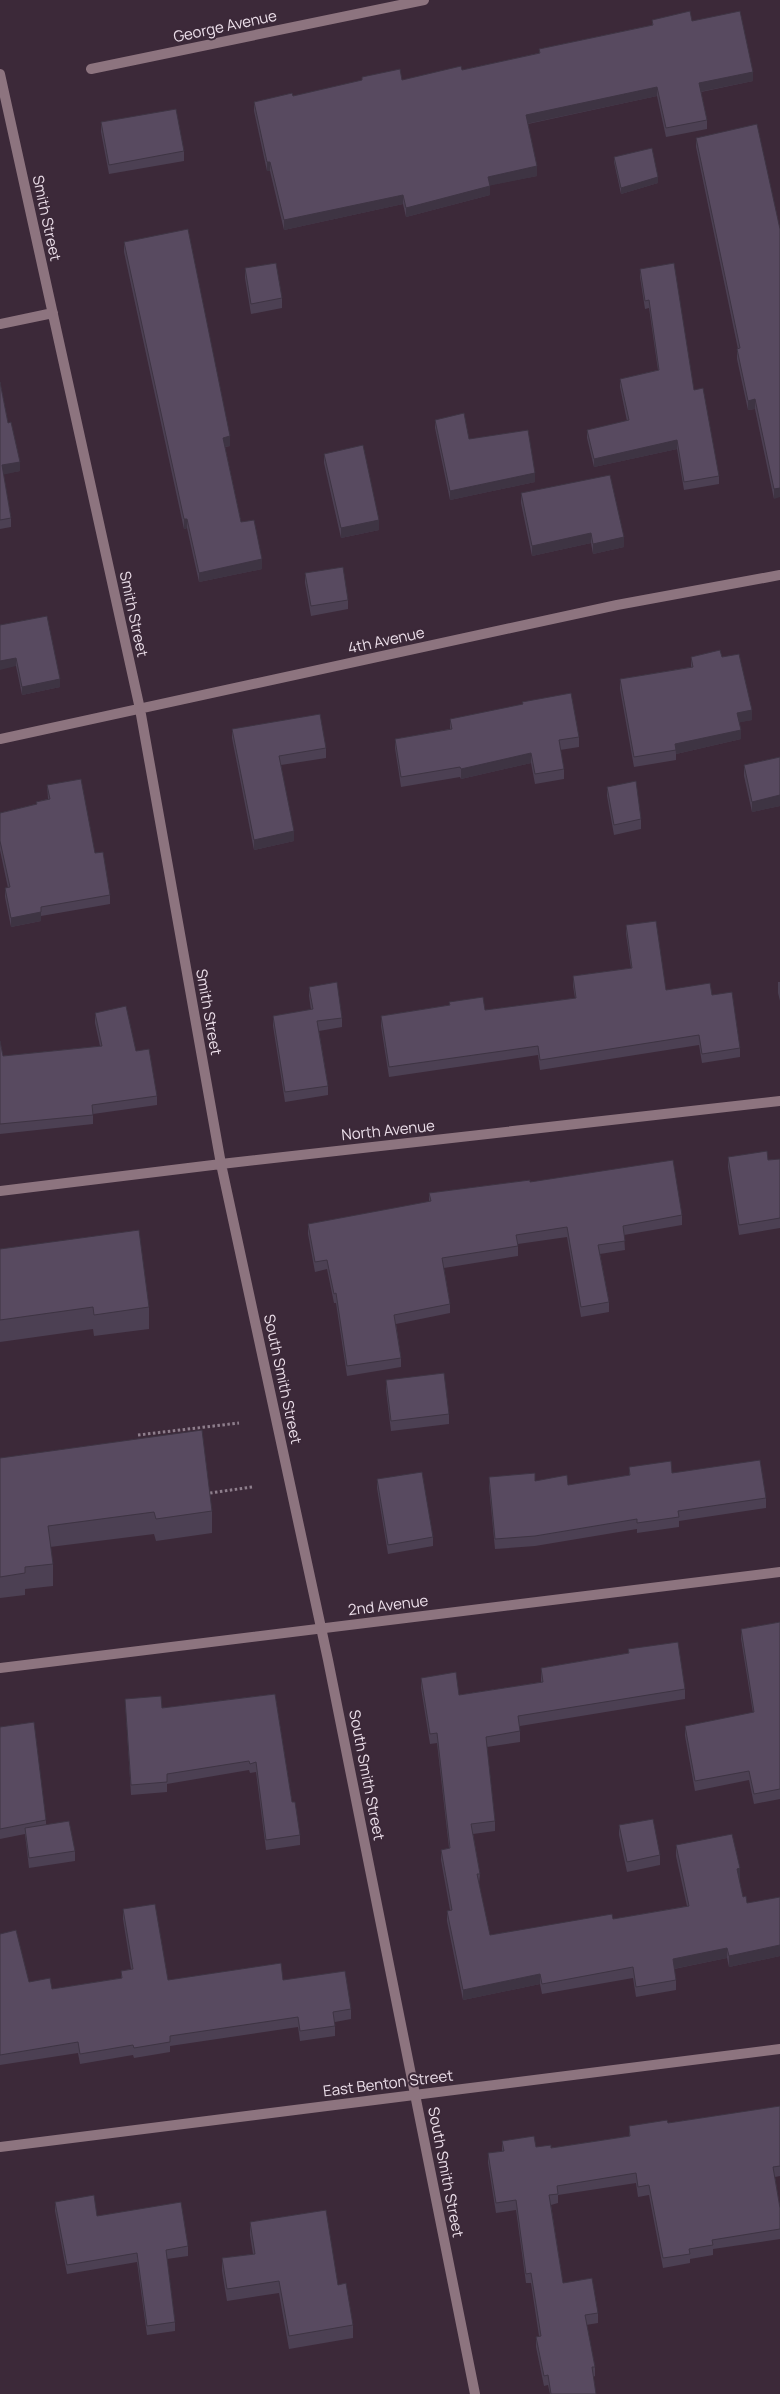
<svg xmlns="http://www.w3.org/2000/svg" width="780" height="2394" font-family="Manrope,sans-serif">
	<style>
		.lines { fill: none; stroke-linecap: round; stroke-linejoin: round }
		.path { stroke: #8e7e8c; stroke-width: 3; stroke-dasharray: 2.5 2.5; stroke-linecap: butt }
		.street { stroke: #8d747f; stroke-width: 10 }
		.wall { fill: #4c4053 }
		.shaded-wall { fill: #3e3443 }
		.building { fill: #584a60; stroke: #3e3443 }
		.labels { text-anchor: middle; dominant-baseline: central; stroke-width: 4; stroke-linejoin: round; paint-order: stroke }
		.street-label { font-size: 15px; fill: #ecdfea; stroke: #3c2939 }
	</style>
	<rect width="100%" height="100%" fill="#3c2939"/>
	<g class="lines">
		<path class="path" d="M138 1435 239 1423
			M210 1493 252 1487"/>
		<path class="street" d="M91 69 424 0
			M0 74 140 709 221 1164 328 1660 475 2394
			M0 324 53 313
			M0 739 617 605 780 575
			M0 1191 221 1164 780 1101
			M0 1668 780 1572
			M0 2147 780 2049"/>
	</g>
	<path class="wall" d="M652 20 692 21 753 81 701 92 707 120V129L666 137 657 96 528 124 537 176 490 185V195L406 217 403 204 284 230 270 171H267L254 111V102L293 96 362 81V77L402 80 462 70 539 53V49L652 25Z
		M101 122 184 151V161L109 174 101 132Z
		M696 138 780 229 774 499 755 409 748 410 737 359V349H738L696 147Z
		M614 157 658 183 621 194 614 162Z
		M124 242 230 446 225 447 241 522 262 569 199 582 187 528 184 529 124 252Z
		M245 268 282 298V308L251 314 245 278Z
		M640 269 694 390 719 476V484L684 490 677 449 594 467 587 438V430L627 421 620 387V379L658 370 649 308 645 309 640 277Z
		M0 382 8 423 20 471 3 474 11 518V527L0 529Z
		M435 420 469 439 535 482 450 500 435 428Z
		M324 454 379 530 341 538 324 463Z
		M521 493 624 547 593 554 591 543 532 556 521 503Z
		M305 573 348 600V609L311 616 305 583Z
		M0 625 60 687 22 695 16 666Z
		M691 657 752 720 739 722 741 739 676 754V760L634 767 620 689V679L691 667Z
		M450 719 579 737V747L560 750 564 769V779L535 784 531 763 461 779 460 777 401 787 395 748V739L450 729Z
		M232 729 326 748V758L281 765 294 841 254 850 232 738Z
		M780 757V806L752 812 744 776V765Z
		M47 785 95 853 110 895V904L41 916V921L11 927 5 897V888H8L0 850V813L36 804V802L48 799Z
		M607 787 641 819V829L614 835 607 796Z
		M626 925 666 990 712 995 740 1048V1057L702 1063 699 1045 540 1070 538 1055 389 1077 381 1026V1016L449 1005V1002L485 1010 575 998 573 986V976L631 968 626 934Z
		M778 982H780V1001L778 993Z
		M309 987 342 1018V1027L319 1031 328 1086V1095L285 1102 273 1026V1016L311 1010 309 996Z
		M95 1013 136 1051 157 1096V1105L93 1114V1124L0 1134V1041L3 1056 100 1046 95 1023Z
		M728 1157 768 1160 780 1159V1228L739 1235 728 1167Z
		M530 1182 682 1215V1225L624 1235 625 1250 600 1254 609 1302V1312L581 1317 567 1237 518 1244V1256L444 1268 450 1304V1313L396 1324 401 1358V1367L347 1376 336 1303H334L327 1269 315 1272 308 1234V1224L429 1202V1193Z
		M0 1249 149 1307V1329L94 1336 93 1329 0 1342Z
		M386 1380 449 1414V1424L391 1431 386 1390Z
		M0 1458 212 1511V1533L156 1541 154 1534 50 1547 53 1564V1586L25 1589V1595L0 1598Z
		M629 1467 672 1473 766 1498V1508L679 1521V1527L637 1533V1529L535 1546 495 1549 489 1487V1477L535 1481 568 1485 629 1475Z
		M377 1479 433 1537V1546L388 1554 377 1488Z
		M780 1622V1799L754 1804 749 1780 695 1791 685 1736V1726L753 1713 741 1639V1629Z
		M628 1649 685 1689V1699L520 1726V1742L487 1747 495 1821V1831L473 1834 480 1874 479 1884 490 1935 613 1919 687 1906 676 1856V1845L740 1879H739L743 1897 747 1903 780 1897V1956L729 1967 727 1958 674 1969 676 1980V1990L636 1997 633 1978 542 1994 540 1984 463 2000 447 1921V1911L450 1910 441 1860V1850L449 1848 437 1743 430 1744 421 1688V1678L459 1695 541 1682V1668L628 1653Z
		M275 1694 292 1802 300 1835V1845L266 1850 256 1772 250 1773 249 1770 167 1784V1792L131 1795 125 1699 162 1708Z
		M0 1727 46 1820V1825L75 1851V1861L29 1868 25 1834 0 1839Z
		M619 1825 660 1855V1865L627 1872 619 1835Z
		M123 1909 168 1980H283L351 2009V2019L335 2022V2036L300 2041 298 2027 170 2046V2052L134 2058 133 2055 80 2064 78 2053 0 2065V1934L29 1982 52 1989 121 1978V1971L131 1969 123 1919Z
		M780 2106V2176L775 2177 780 2208V2239L713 2249V2255L690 2259V2263L663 2268 649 2195 638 2197 636 2183 558 2195V2203L551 2205 563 2283 598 2313V2323L586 2325 595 2367V2376L593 2377 596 2394H550L548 2385 544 2386 536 2347V2337L539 2336 531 2283H526L516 2210 496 2213 488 2163V2153L502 2152V2141L536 2147 551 2148 629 2136V2126L668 2123Z
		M55 2202 188 2246V2256L167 2259 175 2322V2331L147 2335 137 2262 67 2274 55 2211Z
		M250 2222 338 2285 353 2325V2338L289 2349 279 2293 227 2301 222 2271V2258L253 2254 250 2235Z"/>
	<path class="shaded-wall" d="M753 72V81L699 92V83Z
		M657 87V96L526 124V115Z
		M267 162H270V171H267Z
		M537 166V176L488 186V177Z
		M658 177V183L621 194V188Z
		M490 186V195L406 217V208Z
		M403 195V204L284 230V220Z
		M755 399V409L748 410V401Z
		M230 436V446L223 447V438Z
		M677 440V449L594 467V459Z
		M20 462V471L2 475V465Z
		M535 473V482L450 500V491Z
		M780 488V497L774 499V489Z
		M184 519H187V528L184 529Z
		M379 520V530L341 538V528Z
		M591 533V543L532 556V546Z
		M624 537V547L593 554V544Z
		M262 559V569L199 582V573Z
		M16 658V666L0 670V661Z
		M60 679V687L22 695V687Z
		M752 710V720L737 723V713Z
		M741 730V739L676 754 675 744Z
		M531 753V763L461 779V769Z
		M780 795V806L752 812V802Z
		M294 831V841L254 850V840Z
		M41 912V921L11 927V918Z
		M740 1868V1879L737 1880V1869Z
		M780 1945V1956L729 1967V1956Z
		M727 1948V1958L673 1969V1959Z
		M540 1974V1984L463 2000V1990Z"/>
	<path class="building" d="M690 11 692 21 740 11 753 72 699 83 707 120 666 128 657 87 526 115 537 166 488 177 490 186 406 208 403 195 284 220 270 162H267L254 102 292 93 293 96 362 80V77L400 69 402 80 461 66 462 70 540 53 539 49 653 25 652 20Z
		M176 109 184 151 109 165 101 122Z
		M757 124 780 229V488L774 489 755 399 748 401 737 349 740 348 696 138Z
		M652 148 658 177 621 188 614 157Z
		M188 229 230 436 223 438 241 522 254 520 262 559 199 573 187 519H184L124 242Z
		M276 263 282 298 251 304 245 268Z
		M674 263 694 390 703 388 719 476 684 482 677 440 594 459 587 430 629 420 620 379 659 370 649 300 645 301 640 269Z
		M0 382 8 423 11 422 20 462 2 465 11 518 0 520Z
		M464 413 469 439 528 430 535 473 450 491 435 420Z
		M363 445 379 520 341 528 324 454Z
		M610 475 624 537 593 544 591 533 532 546 521 493Z
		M343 567 348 600 311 606 305 573Z
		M47 616 60 679 22 687 16 658 0 661V625Z
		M720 650 722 657 739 654 752 710 737 713 741 730 675 744 676 750 634 757 620 679 693 667 691 657Z
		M571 693 579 737 559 740 564 769 535 774 531 753 461 769 460 767 401 777 395 739 452 729 450 719 523 704 522 702Z
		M320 714 326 748 279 756 294 831 254 840 232 729Z
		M780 757V795L752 802 744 765Z
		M81 779 95 853 103 852 110 895 41 907V912L11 918 5 888 10 887 0 841V813L37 804 36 802 50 799 47 785Z
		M636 781 641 819 614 825 607 787Z
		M656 921 666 990 710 983 712 995 732 992 740 1048 702 1054 699 1035 540 1060 538 1046 389 1067 381 1016 450 1005 449 1002 483 997 485 1010 576 998 573 976 632 968 626 925Z
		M337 982 342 1018 317 1021 328 1086 285 1092 273 1016 313 1009 309 987Z
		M126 1006 136 1051 149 1049 157 1096 92 1105 93 1115 0 1124V1041L3 1056 102 1046 95 1013Z
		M767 1151 768 1160 780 1159V1218L739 1225 728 1157Z
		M673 1160 682 1215 623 1226 625 1241 598 1245 609 1302 581 1307 567 1227 516 1235 518 1246 442 1258 450 1304 394 1315 401 1358 347 1366 336 1293 334 1294 327 1260 315 1262 308 1224 431 1201 429 1193 530 1180V1182Z
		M139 1230 149 1307 94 1315 93 1307 0 1320V1249Z
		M444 1373 449 1414 391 1421 386 1380Z
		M202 1430 212 1511 156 1519 154 1512 48 1526 53 1564 25 1567V1573L0 1577V1458Z
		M760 1460 766 1498 678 1511 679 1517 637 1523V1519L535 1536 495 1539 489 1477 535 1473V1481L567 1475 568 1485 630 1475 629 1467 671 1461 672 1473Z
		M422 1472 433 1537 388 1545 377 1479Z
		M780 1622V1789L754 1794 749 1771 695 1781 685 1726 754 1712 741 1629Z
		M678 1642 685 1689 518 1716 520 1731 486 1737 495 1821 471 1824 480 1874H477L490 1935 612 1914 613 1919 689 1906 676 1845 732 1834 740 1868 737 1869 743 1897 746 1896 747 1903 780 1897V1945L729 1956 727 1948 673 1959 676 1980 636 1987 633 1967 542 1984 540 1974 463 1990 447 1911 452 1910 441 1850 450 1848 437 1733 430 1734 421 1678 456 1672 459 1695 543 1682 541 1668 629 1653 628 1649Z
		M275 1694 292 1802H295L300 1835 266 1840 256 1762 250 1764 249 1761 167 1774V1782L131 1785 125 1699 161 1696 162 1708Z
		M34 1722 46 1820 0 1829V1727Z
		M653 1819 660 1855 627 1862 619 1825Z
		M69 1821 75 1851 29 1858 25 1828Z
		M155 1904 168 1980 281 1963 283 1980 345 1971 351 2009 333 2012 335 2026 300 2031 298 2017 170 2036V2042L134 2048 133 2045 80 2054 78 2042 0 2055V1934L16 1930 29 1982 50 1978 52 1989 122 1978 121 1971 133 1969 123 1909Z
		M780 2106V2166L773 2167 780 2208V2229L712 2240 713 2245 689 2249 690 2254 663 2258 649 2185 638 2187 636 2173 557 2186 558 2194 549 2195 563 2283 592 2278 598 2313 585 2315 595 2367H592L596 2394H551L548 2375 544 2376 536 2337 541 2336 531 2273 526 2274 516 2200 496 2203 488 2153 504 2151 502 2141 534 2136 536 2147 551 2145V2148L630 2136 629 2126 667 2120 668 2123Z
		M94 2195 97 2216 181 2202 188 2246 166 2250 175 2322 147 2326 137 2253 67 2265 55 2202Z
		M326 2210 338 2285 346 2283 353 2325 289 2336 279 2281 227 2289 222 2258 255 2254 250 2222Z"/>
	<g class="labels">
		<g class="street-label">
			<text transform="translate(225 26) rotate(-12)">George Avenue</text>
			<text transform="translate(47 218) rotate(78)">Smith Street</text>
			<text transform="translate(134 614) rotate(78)">Smith Street</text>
			<text transform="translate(386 640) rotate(-12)">4th Avenue</text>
			<text transform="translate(209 1012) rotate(80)">Smith Street</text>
			<text transform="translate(388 1130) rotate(-6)">North Avenue</text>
			<text transform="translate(283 1379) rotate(78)">South Smith Street</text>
			<text transform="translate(388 1605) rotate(-7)">2nd Avenue</text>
			<text transform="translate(367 1775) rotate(79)">South Smith Street</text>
			<text transform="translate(388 2083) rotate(-7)">East Benton Street</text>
			<text transform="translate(446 2172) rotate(79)">South Smith Street</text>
		</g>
	</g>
</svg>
